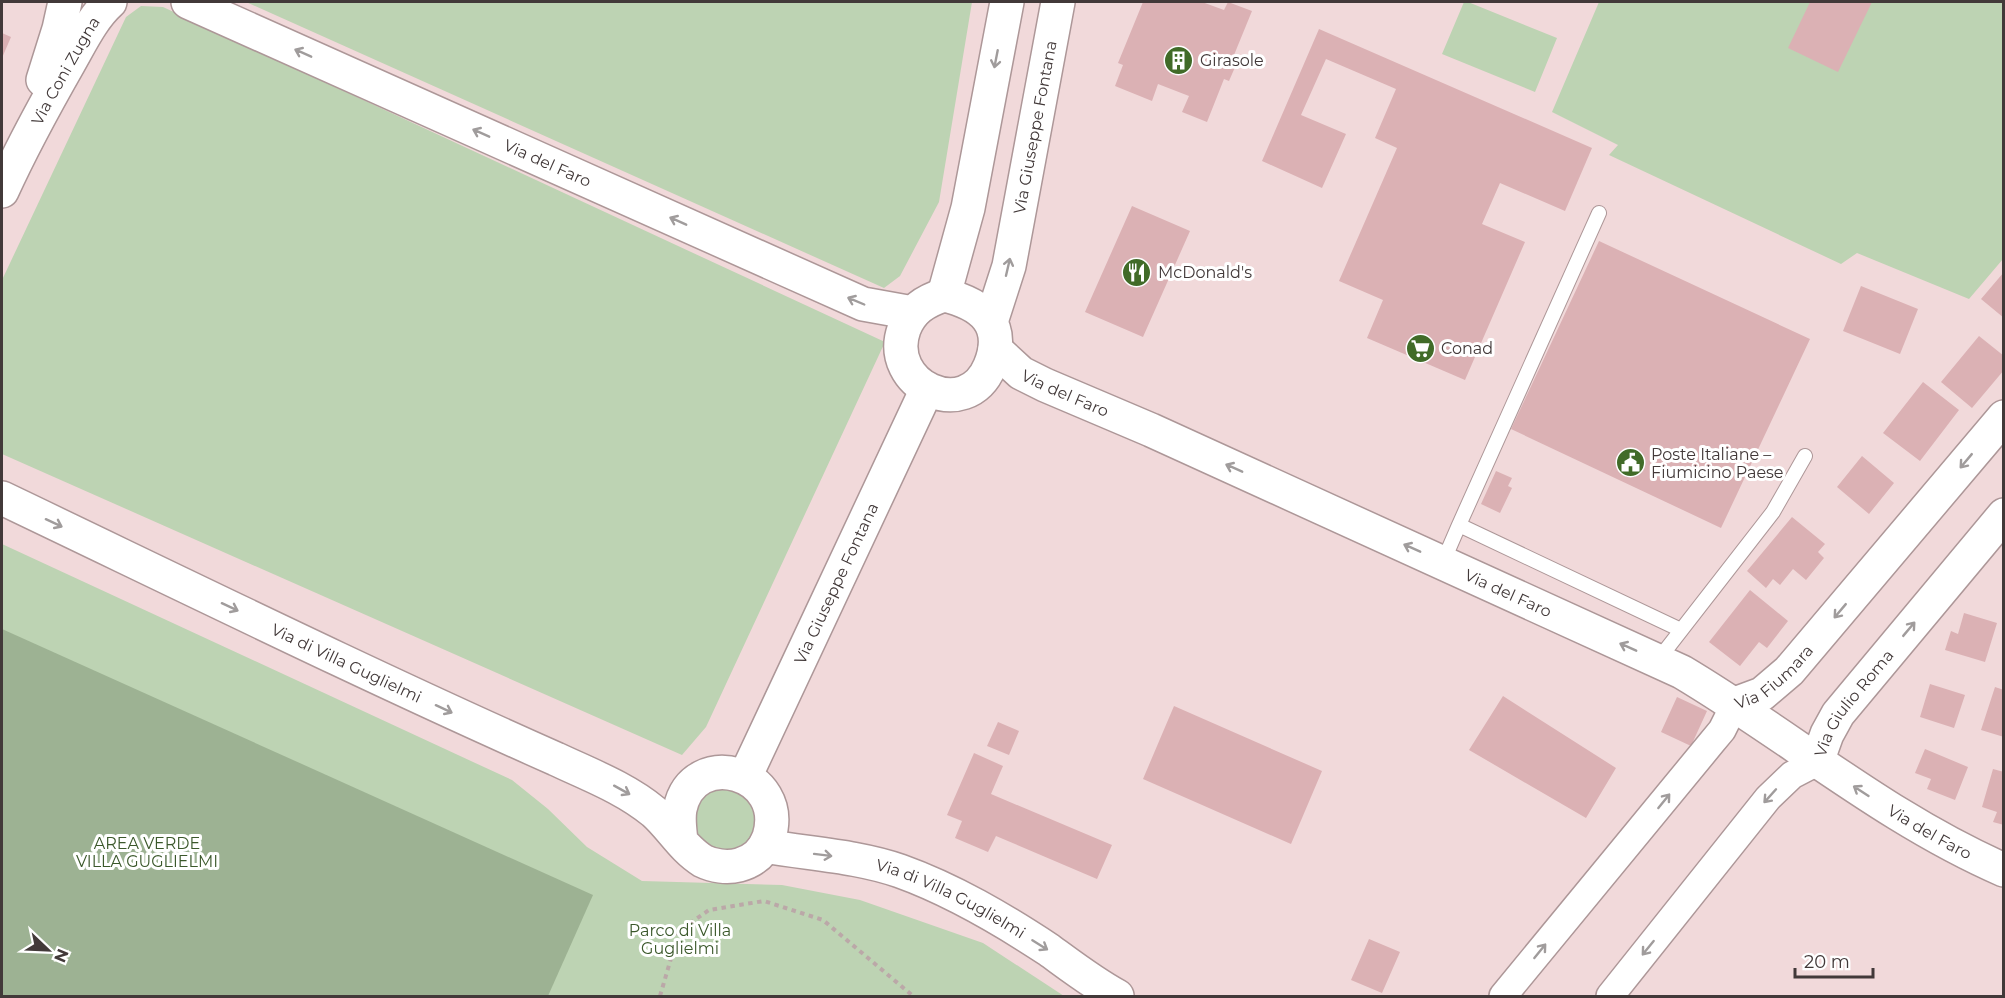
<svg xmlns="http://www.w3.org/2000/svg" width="2005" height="998" font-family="Montserrat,sans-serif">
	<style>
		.green { fill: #bdd3b3 }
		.forest { fill: #9db293 }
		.building { fill: #dbb1b4 }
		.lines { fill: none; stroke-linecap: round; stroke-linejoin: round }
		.service-casing { stroke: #ad9798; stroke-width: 16 }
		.minor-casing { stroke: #ad9798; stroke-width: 30 }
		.tertiary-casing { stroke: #ad9798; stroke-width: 36 }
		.path { stroke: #bba8a8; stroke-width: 4; stroke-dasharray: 4.5 4.5; stroke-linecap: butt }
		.service { stroke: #fff; stroke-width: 14 }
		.minor { stroke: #fff; stroke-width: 27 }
		.tertiary { stroke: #fff; stroke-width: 33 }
		.oneway { stroke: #a09c9c }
		.labels { text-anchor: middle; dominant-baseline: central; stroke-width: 6; stroke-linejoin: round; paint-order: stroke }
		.poi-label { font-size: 16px; fill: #423939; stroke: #fff; text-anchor: start }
		.street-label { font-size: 16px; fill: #423939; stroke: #fff }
		.park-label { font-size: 16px; fill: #3b582b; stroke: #fff }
	</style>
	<rect width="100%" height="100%" fill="#f1d9da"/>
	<path class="green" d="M246 2H972L939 202 900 276 884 288Z
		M1464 2H1468L1557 38 1535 92 1442 54Z
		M1599 2H2003V259L1969 299 1857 253 1841 264 1609 155 1618 145 1552 112Z
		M141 6 163 7 885 342 706 727 682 755 2 454V280L126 17Z
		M2 544 512 780 548 809 587 847 642 881 782 885 860 900 983 943 1064 996H2Z
		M719 784 750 795 758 829 739 853 698 845 688 810Z"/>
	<path class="forest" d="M2 629 593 895 548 996H2Z"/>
	<path class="building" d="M1143 2H1202L1224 10 1228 2 1252 11 1234 55 1239 58 1229 81 1224 79 1207 122 1182 112 1189 96 1158 84 1152 101 1115 86 1123 65 1118 63Z
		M1810 2H1872L1838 72 1788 48Z
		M1319 29 1592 148 1565 211 1500 183 1482 224 1525 242 1465 380 1367 338 1383 300 1339 281 1397 148 1375 138 1396 89 1326 59 1301 115 1346 134 1322 188 1262 161Z
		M2 33 11 37 2 58Z
		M1132 206 1190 231 1143 337 1085 312Z
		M1599 241 1810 339 1721 528 1511 429Z
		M2004 272V318L1981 299Z
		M1861 286 1918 309 1900 354 1843 331Z
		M1979 336 2004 356V370L1972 408 1941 382Z
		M1923 382 1959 410 1920 461 1883 433Z
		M1862 456 1894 483 1869 514 1837 487Z
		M1496 471 1512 478 1508 486 1512 488 1500 513 1481 504Z
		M1792 517 1825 544 1818 552 1824 558 1806 580 1793 569 1780 585 1773 579 1766 588 1747 571Z
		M1750 590 1788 621 1767 648 1759 642 1740 666 1709 642Z
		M1964 613 1997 623 1985 662 1945 650 1951 631 1958 634Z
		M1930 684 1965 695 1954 728 1920 717Z
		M1995 687 2004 690V737L1981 730Z
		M1503 696 1616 768 1586 818 1469 750Z
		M1677 697 1707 711 1691 746 1661 732Z
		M1174 706 1322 771 1291 844 1143 779Z
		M998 722 1019 731 1009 755 987 746Z
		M1925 749 1968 767 1955 800 1927 789 1931 779 1915 773Z
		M974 753 1003 766 991 794 1112 845 1097 879 996 836 988 852 955 838 962 821 947 815Z
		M1993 769 2004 772V825L1993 822 1997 812 1982 807Z
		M1369 939 1400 952 1382 993 1351 980Z"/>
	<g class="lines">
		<defs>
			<path id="service" d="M1459 525 1599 213
				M1443 562 1459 525 1681 630
				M1658 660 1773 512 1805 456"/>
			<path id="minor" d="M1503 996 1712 742 1722 730 1735 704
				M1610 996 1768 798 1792 775 1817 762"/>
			<g id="tertiary">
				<path id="s1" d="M188 2 863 304 913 313"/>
				<path d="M43 80 59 29 65 2"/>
				<path id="s2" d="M2 191C22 147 45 105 69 63 81 42 93 17 110 2"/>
				<path d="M944 295C982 304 1007 324 990 366 966 424 884 385 904 329 911 310 925 301 944 295Z"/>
				<path d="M944 295 968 208 1007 2"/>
				<path id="s3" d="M991 322 1009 266 1058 2"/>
				<path id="s4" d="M995 349 1021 373 1045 385 1151 430 1682 672C1791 737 1887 819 2004 870"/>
				<path id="s5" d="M2 498C186 586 369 676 556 759 590 775 625 788 654 812 671 827 683 849 703 861 713 866 727 868 739 865 754 861 764 852 769 837 789 772 693 745 680 809 678 820 680 831 681 841"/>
				<path id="s6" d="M1735 704 1762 694 1789 671 2004 417"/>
				<path id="s7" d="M1817 762 1827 734 1838 714 2004 515"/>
				<path id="s8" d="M745 777 927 389"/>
				<path id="s9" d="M765 846C810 854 857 856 900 871 953 890 1002 919 1049 950 1071 966 1093 983 1117 996"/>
			</g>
		</defs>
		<use href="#service" class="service-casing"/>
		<use href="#minor" class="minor-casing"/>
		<use href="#tertiary" class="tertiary-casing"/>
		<path class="path" d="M660 996 679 931 709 910 764 901 823 920 913 996"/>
		<use href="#service" class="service"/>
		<use href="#minor" class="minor"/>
		<use href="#tertiary" class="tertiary"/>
	</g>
	<defs><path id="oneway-shaft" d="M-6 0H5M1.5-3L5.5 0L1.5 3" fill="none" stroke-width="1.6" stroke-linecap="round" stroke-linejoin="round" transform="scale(1.5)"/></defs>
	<g class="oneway">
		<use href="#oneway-shaft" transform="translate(303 53) rotate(-156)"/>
		<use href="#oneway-shaft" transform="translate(996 59) rotate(101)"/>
		<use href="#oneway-shaft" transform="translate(481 133) rotate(-156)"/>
		<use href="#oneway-shaft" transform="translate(678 221) rotate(-156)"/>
		<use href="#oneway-shaft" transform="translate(1008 267) rotate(-77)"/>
		<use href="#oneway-shaft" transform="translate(856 301) rotate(-157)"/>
		<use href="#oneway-shaft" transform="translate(1966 461) rotate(130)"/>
		<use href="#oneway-shaft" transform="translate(1234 468) rotate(-156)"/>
		<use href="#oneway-shaft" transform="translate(54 523) rotate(25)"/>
		<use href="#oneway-shaft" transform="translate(1412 548) rotate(-156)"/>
		<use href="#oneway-shaft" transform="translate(230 607) rotate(25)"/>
		<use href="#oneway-shaft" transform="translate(1840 611) rotate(130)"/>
		<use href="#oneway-shaft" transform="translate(1909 629) rotate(-50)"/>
		<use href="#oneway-shaft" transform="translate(1628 647) rotate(-156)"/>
		<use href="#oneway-shaft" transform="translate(444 709) rotate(25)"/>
		<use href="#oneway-shaft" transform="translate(622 790) rotate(29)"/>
		<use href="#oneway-shaft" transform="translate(1861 791) rotate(-147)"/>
		<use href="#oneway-shaft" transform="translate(1770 796) rotate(132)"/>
		<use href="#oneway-shaft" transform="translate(1664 801) rotate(-51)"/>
		<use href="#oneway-shaft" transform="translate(823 855) rotate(7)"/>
		<use href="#oneway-shaft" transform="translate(1040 945) rotate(32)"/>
		<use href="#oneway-shaft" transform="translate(1648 948) rotate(129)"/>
		<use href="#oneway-shaft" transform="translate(1540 951) rotate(-51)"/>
	</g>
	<defs>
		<symbol id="building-disc" viewBox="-11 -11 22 22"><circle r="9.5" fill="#416b28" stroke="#fff"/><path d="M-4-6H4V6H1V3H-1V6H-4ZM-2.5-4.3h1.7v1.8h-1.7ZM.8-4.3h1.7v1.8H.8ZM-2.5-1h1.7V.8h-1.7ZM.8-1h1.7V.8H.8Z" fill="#fff"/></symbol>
		<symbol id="restaurant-disc" viewBox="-11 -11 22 22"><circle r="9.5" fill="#416b28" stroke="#fff"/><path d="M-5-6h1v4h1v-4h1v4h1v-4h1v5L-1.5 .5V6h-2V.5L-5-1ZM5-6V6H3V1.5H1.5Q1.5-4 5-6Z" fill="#fff"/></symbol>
		<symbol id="supermarket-disc" viewBox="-11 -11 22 22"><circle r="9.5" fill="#416b28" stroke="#fff"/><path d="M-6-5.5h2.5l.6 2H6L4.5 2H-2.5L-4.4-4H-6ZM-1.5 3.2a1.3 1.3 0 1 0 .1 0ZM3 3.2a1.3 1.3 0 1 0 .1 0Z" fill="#fff"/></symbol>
		<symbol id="civic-disc" viewBox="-11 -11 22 22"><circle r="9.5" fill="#416b28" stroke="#fff"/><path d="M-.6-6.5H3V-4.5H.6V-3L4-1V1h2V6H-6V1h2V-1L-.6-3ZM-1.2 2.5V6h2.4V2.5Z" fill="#fff"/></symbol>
	</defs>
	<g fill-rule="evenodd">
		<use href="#building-disc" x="1162" y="44" width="33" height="33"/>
		<use href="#restaurant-disc" x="1120" y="256" width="33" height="33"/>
		<use href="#supermarket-disc" x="1404" y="332" width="33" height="33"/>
		<use href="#civic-disc" x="1614" y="446" width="33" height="33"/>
	</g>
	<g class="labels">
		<g class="poi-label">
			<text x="1200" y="60">Girasole</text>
			<text x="1158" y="272">McDonald's</text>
			<text x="1441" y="348">Conad</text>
			<text x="1651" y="454">Poste Italiane –<tspan x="1651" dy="18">Fiumicino Paese</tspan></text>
		</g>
		<g class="street-label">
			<text stroke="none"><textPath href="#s2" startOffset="136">Via Coni Zugna</textPath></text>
			<text stroke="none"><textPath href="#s3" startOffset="200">Via Giuseppe Fontana</textPath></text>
			<text stroke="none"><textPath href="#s1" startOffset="394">Via del Faro</textPath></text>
			<text stroke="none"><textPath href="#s4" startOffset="84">Via del Faro</textPath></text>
			<text stroke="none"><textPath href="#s8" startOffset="214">Via Giuseppe Fontana</textPath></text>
			<text stroke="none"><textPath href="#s4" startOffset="570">Via del Faro</textPath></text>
			<text stroke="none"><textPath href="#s5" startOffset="382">Via di Villa Guglielmi</textPath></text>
			<text stroke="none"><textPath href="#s6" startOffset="48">Via Fiumara</textPath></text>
			<text stroke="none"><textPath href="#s7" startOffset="70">Via Giulio Roma</textPath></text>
			<text stroke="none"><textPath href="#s4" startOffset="1056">Via del Faro</textPath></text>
			<text stroke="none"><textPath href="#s9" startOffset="195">Via di Villa Guglielmi</textPath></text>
		</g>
		<g class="park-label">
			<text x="147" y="843">AREA VERDE<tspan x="147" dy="18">VILLA GUGLIELMI</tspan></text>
			<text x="680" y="930">Parco di Villa<tspan x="680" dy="18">Guglielmi</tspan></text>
		</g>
	</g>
	<rect width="2005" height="998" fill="none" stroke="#423939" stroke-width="6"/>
	<g transform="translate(48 950) rotate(113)" stroke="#ffffff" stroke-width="4.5" paint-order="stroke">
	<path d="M0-4.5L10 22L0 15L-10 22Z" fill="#423939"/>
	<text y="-9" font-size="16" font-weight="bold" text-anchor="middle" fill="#423939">N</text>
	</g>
	<path d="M1795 968v9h78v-9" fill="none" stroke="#423939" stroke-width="3"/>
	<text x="1804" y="968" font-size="18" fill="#423939" stroke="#ffffff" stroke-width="4.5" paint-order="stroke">20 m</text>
</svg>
